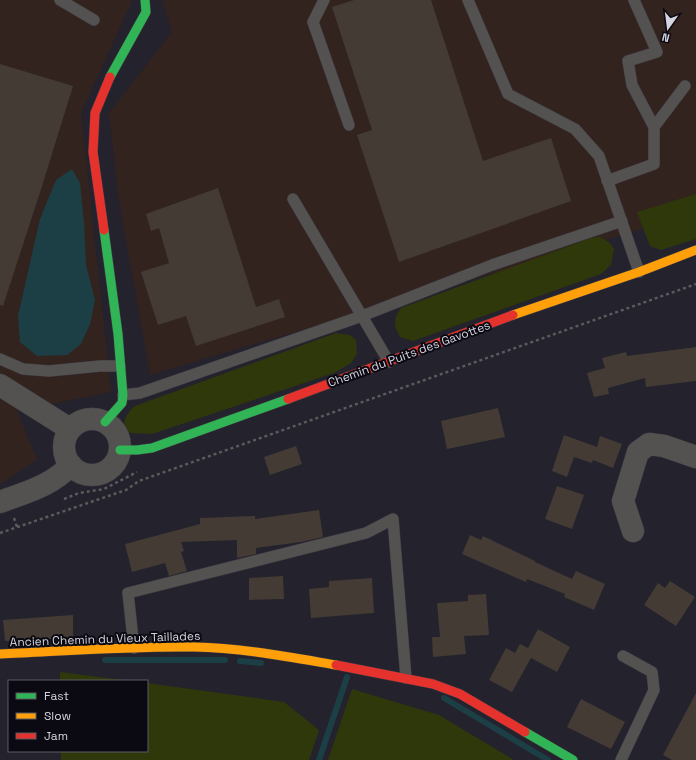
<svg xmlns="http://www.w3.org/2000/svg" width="696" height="760" font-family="'Space Grotesk',sans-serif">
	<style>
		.industrial { fill: #33231f }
		.green { fill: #2e380b }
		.water { fill: #1c3e45 }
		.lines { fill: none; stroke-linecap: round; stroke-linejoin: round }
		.stream { stroke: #1c3e45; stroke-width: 6 }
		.building { fill: #433b34 }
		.lane-casing { stroke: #3e3c44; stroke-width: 12 }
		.street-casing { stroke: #3e3c44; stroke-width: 23 }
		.fast-casing { stroke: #3e3c44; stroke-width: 10 }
		.slow-casing { stroke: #3e3c44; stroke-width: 10 }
		.jam-casing { stroke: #3e3c44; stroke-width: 10 }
		.path { stroke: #5c5b5c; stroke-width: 2.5; stroke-dasharray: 3 3; stroke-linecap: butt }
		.lane { stroke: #545251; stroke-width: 11 }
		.street { stroke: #545251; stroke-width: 22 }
		.fast { stroke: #30b455; stroke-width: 9 }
		.slow { stroke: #ff9f0a; stroke-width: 9 }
		.jam { stroke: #e5322d; stroke-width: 9 }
		.labels { text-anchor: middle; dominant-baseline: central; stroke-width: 4; stroke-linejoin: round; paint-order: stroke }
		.street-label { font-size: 12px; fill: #d5d4e0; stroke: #0b0911 }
	</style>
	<rect width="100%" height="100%" fill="#24222c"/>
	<path class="industrial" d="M0 0H131V3L81 113 111 392 47 405 0 374Z
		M162 0H696V213L150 375 119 201 109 113 172 32Z
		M0 398 16 408 37 460 0 484Z"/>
	<path class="green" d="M696 194V239L661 250 650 246 637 212Z
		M600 237 609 242 614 249 611 265 601 274 413 341 400 337C393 325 393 319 401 308L591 238Z
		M336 333 350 335 356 340 357 354 351 363 334 373 152 434 131 433 124 429C124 418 127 413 135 406Z
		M60 672 130 681H60Z
		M147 683 284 702 319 730 309 760H61V751H147Z
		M352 689 439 715 514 760H328Z"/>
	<path class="water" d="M72 169 80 183 84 223 86 265 95 300 90 324 81 344 67 355 37 356 20 342 18 316 40 219 56 180Z"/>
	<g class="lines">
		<path class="stream" d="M105 660H225
			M240 661 261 663
			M444 698 548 760
			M319 760 347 677"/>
	</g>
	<path class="building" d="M354 0H431L483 161 551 138 571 201 399 262 357 135 372 130 332 7Z
		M0 64 73 86 43 183 3 306 0 305Z
		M218 188 256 307 279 299 285 317 196 346 186 316 158 325 141 272 169 263 159 228 151 231 146 214Z
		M696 347V381L646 387 645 378 608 388 609 394 594 397 587 373 605 368 602 358 626 352 627 356Z
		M498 408 505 437 447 449 441 421Z
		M564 435 597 447 600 436 622 444 613 468 593 460 592 463 574 457 567 477 552 471Z
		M296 446 302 464 270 475 264 457Z
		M557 486 584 495 572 529 545 519Z
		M319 510 323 537 301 542 256 548V554L237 558V540L181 542 184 551 181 552 187 571 169 576 165 563 132 572 125 544 200 524V518L255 516V519Z
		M470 535 481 540 483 536 535 561V562L572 579 576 571 605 584 594 610 564 597 565 594 527 579 526 582 462 554Z
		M283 576 284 599 249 600V578Z
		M372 578 374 613 311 618 309 589 329 587V581Z
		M670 581 695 597 676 626 644 605 658 583 665 588Z
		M486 594 489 635 464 636 466 654 433 657 432 637H440L437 603 468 601V595Z
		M73 615V638L5 641 3 620Z
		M538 629 570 647 557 672 531 658 512 692 489 680 506 648 515 653 520 644 528 648Z
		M696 693V760H672L663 755Z
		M581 699 625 722 611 749 567 727Z"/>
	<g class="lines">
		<defs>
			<path id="lane" d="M60 0 94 20
				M324 0 313 22 349 125
				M468 0 508 94 575 129 599 156 639 272
				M634 0 657 52 628 61 632 85 654 127
				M607 181 654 164V127L685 86
				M293 199 389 362
				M0 359 23 369 49 371 100 366H120
				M123 395 140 393 362 316 492 265 622 221
				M134 648 128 593 366 533 393 519 406 678
				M621 760 654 690 652 672 623 656"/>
			<path id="street" d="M0 385 70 429
				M64 447a28 28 0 1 1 56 0a28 28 0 1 1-56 0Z
				M0 502C27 492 51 486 71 465
				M633 531 623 501 638 452 649 444 664 446 696 457"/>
			<path id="fast" d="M110 77 146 12 145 0
				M104 230 118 334 123 395 122 403 105 422
				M120 450H137L152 448 288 399
				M525 732 573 760"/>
			<path id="slow" d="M513 315 639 272 696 250
				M0 654C65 651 130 646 194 647 242 648 289 657 336 665"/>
			<path id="jam" d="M104 230 93 152 95 113 110 77
				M288 399 513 315
				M336 665 433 684 460 694 525 732"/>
		</defs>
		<use href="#lane" class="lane-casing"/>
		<use href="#street" class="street-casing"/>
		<use href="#fast" class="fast-casing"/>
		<use href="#slow" class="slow-casing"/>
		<use href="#jam" class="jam-casing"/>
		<path class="path" d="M64 499 79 493 104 489 137 472
			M14 518 17 527
			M0 533 126 490 139 481 696 284"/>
		<use href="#lane" class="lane"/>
		<use href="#street" class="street"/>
		<use href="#fast" class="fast"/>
		<use href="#slow" class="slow"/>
		<use href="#jam" class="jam"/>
	</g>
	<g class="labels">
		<g class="street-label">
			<text transform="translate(409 354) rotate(-20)">Chemin du Puits des Gavottes</text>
			<text transform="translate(105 639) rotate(-2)">Ancien Chemin du Vieux Taillades</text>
		</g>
	</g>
	<rect x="8" y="680" width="140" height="72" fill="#0b0911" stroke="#5c5a64"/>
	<rect x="16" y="693" width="20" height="6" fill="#30b455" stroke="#5c5a64"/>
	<text x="44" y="700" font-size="12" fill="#d5d4e0">Fast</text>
	<rect x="16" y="713" width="20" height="6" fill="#ff9f0a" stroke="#5c5a64"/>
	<text x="44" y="720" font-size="12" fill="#d5d4e0">Slow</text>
	<rect x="16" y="733" width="20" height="6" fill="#e5322d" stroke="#5c5a64"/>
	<text x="44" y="740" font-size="12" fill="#d5d4e0">Jam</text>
	<g transform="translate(668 28) rotate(194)" stroke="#0b0911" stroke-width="3" paint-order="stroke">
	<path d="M0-3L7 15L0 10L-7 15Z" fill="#d5d4e0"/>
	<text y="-6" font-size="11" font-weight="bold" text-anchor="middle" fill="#d5d4e0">N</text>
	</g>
</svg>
